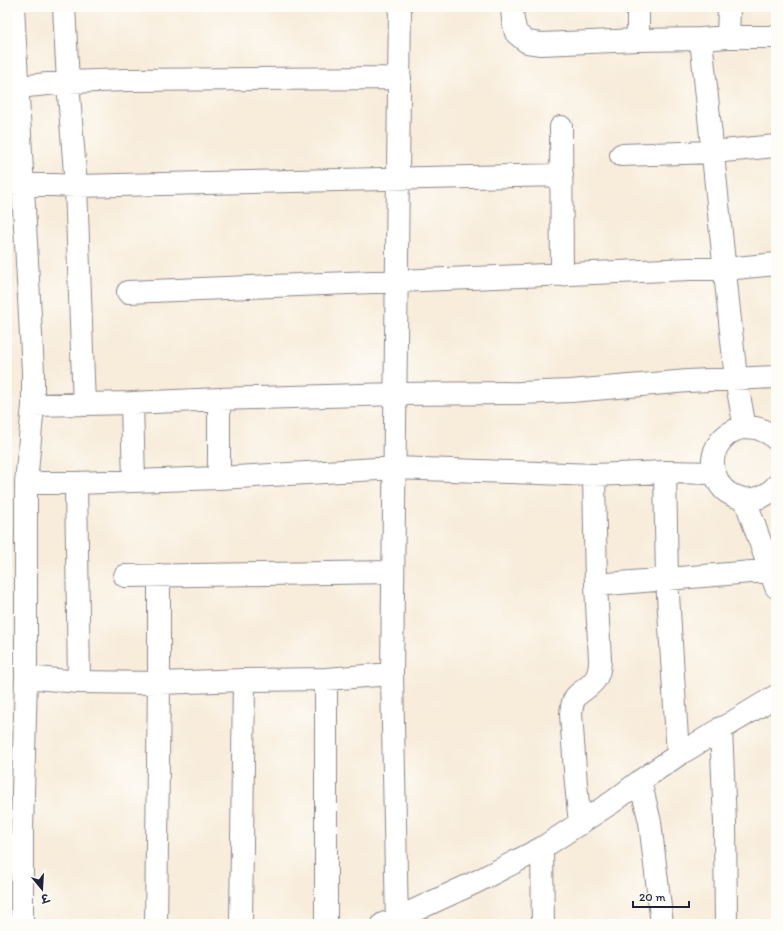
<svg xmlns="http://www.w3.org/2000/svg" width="783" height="931" font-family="Itim,'Playpen Sans Deva',sans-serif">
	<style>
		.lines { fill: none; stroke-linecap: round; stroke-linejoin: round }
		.street-casing { stroke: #8d878a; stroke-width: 24 }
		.street { stroke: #fff; stroke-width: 22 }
	</style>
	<rect width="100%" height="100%" fill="#fdfcf7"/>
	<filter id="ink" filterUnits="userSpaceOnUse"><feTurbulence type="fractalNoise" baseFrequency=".025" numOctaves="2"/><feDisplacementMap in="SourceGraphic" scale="8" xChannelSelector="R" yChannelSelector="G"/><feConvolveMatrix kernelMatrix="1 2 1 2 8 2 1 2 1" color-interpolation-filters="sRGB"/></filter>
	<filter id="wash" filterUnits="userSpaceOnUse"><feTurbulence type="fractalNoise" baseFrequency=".012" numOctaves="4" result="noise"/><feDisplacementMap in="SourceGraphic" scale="16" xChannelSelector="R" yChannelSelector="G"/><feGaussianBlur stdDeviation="0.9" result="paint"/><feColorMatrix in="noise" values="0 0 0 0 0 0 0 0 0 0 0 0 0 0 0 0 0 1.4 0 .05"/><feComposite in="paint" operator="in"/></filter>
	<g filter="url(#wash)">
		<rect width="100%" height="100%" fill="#f8ecda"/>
	</g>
	<g filter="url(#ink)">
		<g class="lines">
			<defs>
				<path id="street" d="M13 7 33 371V405L26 483V677L22 831V924
					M64 7 68 82 76 186 84 405
					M512 7 513 20 516 33 527 42 541 44 638 40 701 39 728 37H776
					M638 7V40
					M728 37 729 7
					M701 39 736 379 745 428
					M7 88 68 82 127 80 400 78
					M561 127 562 275
					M621 155 713 152 776 146
					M7 183 76 186 562 175
					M128 292 690 269H725L776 264
					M132 403 134 481
					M33 405 132 403 219 399 395 394 520 393 571 391 688 381 776 377
					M776 439C773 437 770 433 766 432 735 415 701 448 717 479 720 486 725 492 732 495 734 496 738 497 740 498 753 502 768 496 776 486
					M665 472 667 579 678 755
					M219 478V399
					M26 483H76L219 478 395 468 594 475 665 472 714 473
					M76 483 79 682
					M745 499 776 587
					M125 576 393 572
					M596 585 776 570
					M26 677 79 682 159 683 244 680 326 679 392 674
					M326 679V924
					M721 728 725 823 726 924
					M640 781 650 822 662 924
					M580 824 576 784 571 714C573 690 581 696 594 681 599 675 600 667 600 660L596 585 594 475
					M542 848 543 924
					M156 924 159 683V575
					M241 924 244 680
					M383 924 396 919 476 882 542 848 614 801 640 781 678 755 776 696
					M397 924 392 674 400 7"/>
			</defs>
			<use href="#street" class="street-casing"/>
			<use href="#street" class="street"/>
		</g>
	</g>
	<rect width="783" height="931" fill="none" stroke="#fdfcf7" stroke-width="24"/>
	<g transform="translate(42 889) rotate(162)" stroke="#fdfcf7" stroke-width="3" paint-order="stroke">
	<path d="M0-3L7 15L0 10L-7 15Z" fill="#22223b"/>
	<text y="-6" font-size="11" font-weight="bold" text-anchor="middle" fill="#22223b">उ</text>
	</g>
	<path d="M633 901v6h56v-6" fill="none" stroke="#22223b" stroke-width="2"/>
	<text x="639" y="901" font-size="12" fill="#22223b" stroke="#fdfcf7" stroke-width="3" paint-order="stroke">20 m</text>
</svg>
